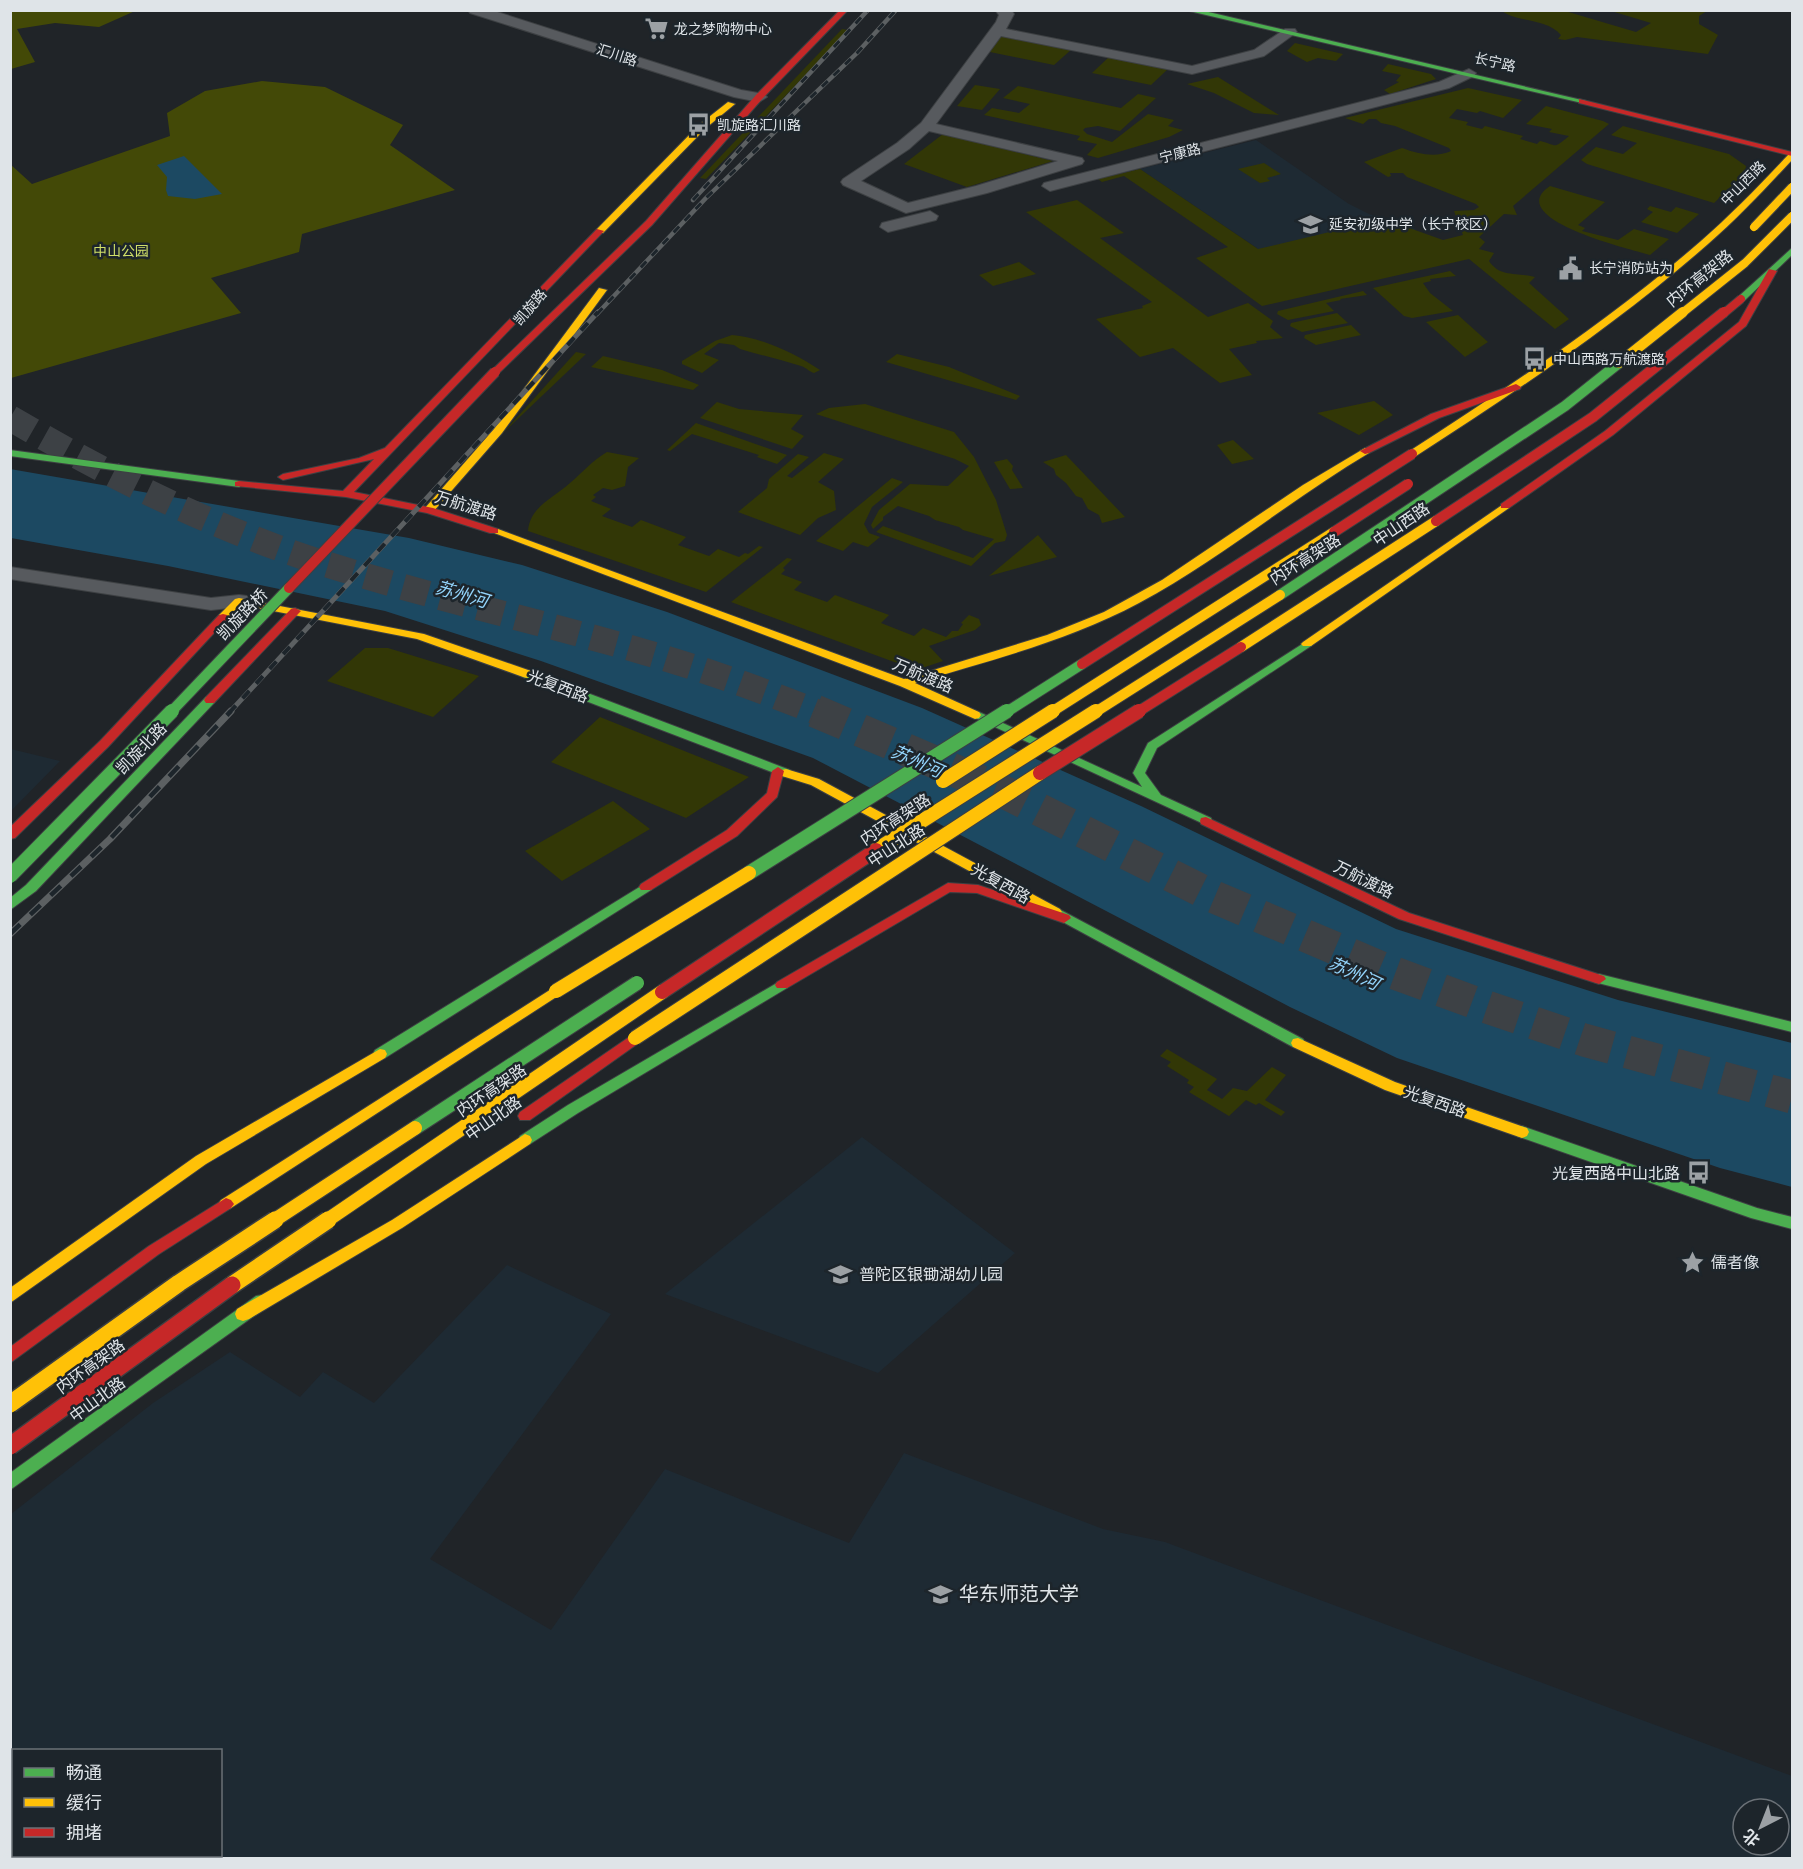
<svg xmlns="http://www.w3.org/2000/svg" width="1803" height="1869" font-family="'PT Sans','Noto Sans SC',sans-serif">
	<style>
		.built { fill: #1e2a33; fill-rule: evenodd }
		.green { fill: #323706 }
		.forest { fill: #434907 }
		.water { fill: #1c4962 }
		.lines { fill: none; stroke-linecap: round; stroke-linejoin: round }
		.highway-tunnel-far1 { stroke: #3d4145; stroke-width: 26; stroke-dasharray: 26 13; stroke-linecap: butt }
		.highway-tunnel { stroke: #3d4145; stroke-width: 33; stroke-dasharray: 33 16; stroke-linecap: butt }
		.street-casing { stroke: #3d4043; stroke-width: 2 }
		.fast-casing { stroke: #3d4043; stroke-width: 2 }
		.slow-casing { stroke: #3d4043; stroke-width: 2 }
		.jam-casing { stroke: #3d4043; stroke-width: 2 }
		.street { fill: #575a5e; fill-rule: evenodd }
		.fast { fill: #4caf50; fill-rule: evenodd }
		.slow { fill: #ffc107; fill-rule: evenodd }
		.jam { fill: #c62828; fill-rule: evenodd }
		.rail-far2-casing { stroke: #5c6062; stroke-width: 4.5 }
		.rail-far1-casing { stroke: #5c6062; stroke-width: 5 }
		.rail-casing { stroke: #5c6062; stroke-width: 7 }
		.rail-far2 { stroke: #1d252b; stroke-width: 3; stroke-dasharray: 8; stroke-linecap: butt }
		.rail-far1 { stroke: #1d252b; stroke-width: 4; stroke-dasharray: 10; stroke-linecap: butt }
		.rail { stroke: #1d252b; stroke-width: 4.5; stroke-dasharray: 14; stroke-linecap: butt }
		.fast-bridge-far1-casing { stroke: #3d4043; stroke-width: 12; stroke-linecap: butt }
		.fast-bridge-casing { stroke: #3d4043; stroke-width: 16; stroke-linecap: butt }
		.slow-bridge-far3-casing { stroke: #3d4043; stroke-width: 10; stroke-linecap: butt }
		.slow-bridge-far2-casing { stroke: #3d4043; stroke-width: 12; stroke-linecap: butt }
		.slow-bridge-far1-casing { stroke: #3d4043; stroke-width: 16; stroke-linecap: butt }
		.slow-bridge-casing { stroke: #3d4043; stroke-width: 20; stroke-linecap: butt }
		.jam-bridge-far3-casing { stroke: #3d4043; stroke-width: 10; stroke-linecap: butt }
		.jam-bridge-far2-casing { stroke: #3d4043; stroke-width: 12; stroke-linecap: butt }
		.jam-bridge-far1-casing { stroke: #3d4043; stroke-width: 16; stroke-linecap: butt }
		.jam-bridge-casing { stroke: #3d4043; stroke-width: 20; stroke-linecap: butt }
		.fast-bridge-far1 { stroke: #4caf50; stroke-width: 10 }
		.fast-bridge { stroke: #4caf50; stroke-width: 14 }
		.slow-bridge-far3 { stroke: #ffc107; stroke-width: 8 }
		.slow-bridge-far2 { stroke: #ffc107; stroke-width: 10 }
		.slow-bridge-far1 { stroke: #ffc107; stroke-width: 14 }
		.slow-bridge { stroke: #ffc107; stroke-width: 17 }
		.jam-bridge-far3 { stroke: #c62828; stroke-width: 8 }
		.jam-bridge-far2 { stroke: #c62828; stroke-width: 10 }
		.jam-bridge-far1 { stroke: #c62828; stroke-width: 14 }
		.jam-bridge { stroke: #c62828; stroke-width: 17 }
		.labels { text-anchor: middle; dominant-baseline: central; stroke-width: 5; stroke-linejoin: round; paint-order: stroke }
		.far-poi-label { font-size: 14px; fill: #dfe4e8; stroke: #1d252b; text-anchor: start }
		.far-street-label { font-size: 14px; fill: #dfe4e8; stroke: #1d252b }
		.far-park-label { font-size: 14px; fill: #d0df68; stroke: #1d252b }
		.street-label { font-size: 16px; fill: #dfe4e8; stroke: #1d252b }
		.poi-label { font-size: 16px; fill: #dfe4e8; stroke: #1d252b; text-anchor: start }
		.water-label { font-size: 18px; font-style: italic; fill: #93d4fb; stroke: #1d252b }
		.near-poi-label { font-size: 20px; fill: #dfe4e8; stroke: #1d252b; text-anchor: start }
	</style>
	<rect width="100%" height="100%" fill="#202428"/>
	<path class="built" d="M1256 140 1349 204 1369 214 1416 229 1262 306 1257 248 1140 169Z
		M11 749 60 761 11 811 10 749Z
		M862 1137 1015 1253 878 1373 665 1294Z
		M507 1265 611 1314 430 1559 551 1630 665 1469 849 1543 904 1453 1103 1529 1165 1542 1792 1776V1858H11V1514L153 1403 230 1352 300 1397 323 1372 374 1403ZM14 1750H220V1856H14ZM1743 1809H1779V1845H1743Z"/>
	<path class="green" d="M1502 11H1565L1636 32 1651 23 1611 11H1707L1699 16V24L1718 35 1708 54 1577 37 1565 40 1558 39 1561 35C1546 18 1519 23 1502 11Z
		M842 29 848 30 706 179 700 178Z
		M1002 35 1072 49 1054 65 990 52Z
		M1295 43 1343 54 1336 61 1318 58 1307 62 1287 51Z
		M1109 57 1168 69 1151 85 1092 73Z
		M1388 64 1431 74 1436 79 1390 94 1384 90 1399 82 1396 81 1401 75 1382 71Z
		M1218 77 1279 115 1254 113 1214 93 1187 84Z
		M975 85 1000 89 982 110 957 106Z
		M1018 86 1121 108 1138 94 1156 98 1120 131 1098 126 1085 128 1083 130 1087 134 1112 142 1148 114 1174 120 1168 126 1183 130 1169 137 1098 158 1087 155 1097 144 1077 140 1080 136 984 115 992 108 1019 113 1030 104 1003 98Z
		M1468 88 1522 100 1503 118 1480 111 1477 113 1457 109 1449 118 1468 122 1466 125 1482 129 1485 126 1523 136 1520 139 1537 144 1540 141C1558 145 1552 150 1569 136L1549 132 1552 129 1526 124 1546 106 1603 121 1609 124 1513 206 1517 215 1504 214 1479 237 1485 242 1479 249 1494 253 1489 261C1500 278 1518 272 1535 277L1529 283 1569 319 1555 329 1469 259 1262 306 1196 258 1228 247 1124 176 1102 182 1098 179 1140 169 1258 249 1384 219 1443 240 1463 235 1454 211 1474 210 1479 207 1476 204 1407 177 1403 173H1390L1391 176 1388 177 1364 162 1402 148C1418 154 1436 158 1451 151L1449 148 1395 126 1381 123 1376 119H1369L1363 124 1345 118Z
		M1623 126 1729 154 1746 166 1745 173 1714 203 1587 164 1581 160 1596 147 1623 154 1637 143 1611 135Z
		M943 134 1053 161 967 187 904 164Z
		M1264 163 1281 174 1267 178 1270 181 1260 183 1238 169Z
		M1550 186 1605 202 1578 225 1585 228 1582 231 1618 240 1634 229 1669 239 1650 255C1633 250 1501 219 1550 186Z
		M1077 200 1124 233 1100 238 1208 317 1248 303 1273 321 1270 327 1283 338 1256 341 1257 343 1229 349 1252 375 1220 383 1173 348 1140 357 1096 319 1143 308 1142 306 1152 302 1026 212Z
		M1650 206 1671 212 1676 207 1699 214 1677 233 1641 222 1653 212 1647 209Z
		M1019 262 1036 274 993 286 979 275Z
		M1450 271 1456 276 1430 279 1431 281 1423 283 1430 293 1453 311 1412 318 1404 316 1373 288Z
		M1363 291 1367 295 1340 299 1341 300 1326 303 1334 311 1288 320 1277 314 1278 311Z
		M1337 313 1348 323 1302 332 1290 326 1291 323Z
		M1458 315 1488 342 1465 357 1426 322Z
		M1351 325 1361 335 1316 345 1304 338 1305 335Z
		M732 335C763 338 794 353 820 370L814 373C808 371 807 368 801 366 781 360 761 355 740 349L734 345 719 343 704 354 719 360 702 373 682 364V361L715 341Z
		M576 352 586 354 502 434Z
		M897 354 949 367 1020 396 1016 400 886 362Z
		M603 356 662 370 699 385 693 390 591 367Z
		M1374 401 1393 415 1359 435 1317 413Z
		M717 402 739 409 803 415 791 429 804 436 792 449 700 418Z
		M865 404 954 432 974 457 996 500 1007 535 1005 541 995 543 971 566 876 532 883 526 973 558 994 539 963 530 959 527 935 520 929 516 898 506 883 517V520L873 529 871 525 879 510 910 484 948 486 969 466 955 459 816 414 829 408Z
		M696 423 787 455 777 464 757 457 759 455 692 434 670 451 667 450Z
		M1233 440 1254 459 1232 464 1217 445Z
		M607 452 639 458 628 467 625 486 612 490 603 488 593 495 596 497 591 501 611 509 602 516 632 527 641 520 686 537 678 545 709 556 718 549 739 557 745 553 748 554 759 546 763 547 706 592 528 531C530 506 554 498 570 483 583 472 592 461 607 452Z
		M824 453 844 459 818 482 834 491 836 510 818 518 800 535 738 512 767 488 769 479 798 454 809 457 787 476 792 478Z
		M1066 455 1125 517 1102 523 1099 515 1088 509 1082 498 1076 496 1066 483 1056 475 1054 469 1043 462Z
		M1007 459 1013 466 1012 470 1023 488 1010 489 994 462Z
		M892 478 903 482 872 507 864 524 869 533 880 537 868 547 853 542 843 551 816 541Z
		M1038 535 1057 557 989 576Z
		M787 558 792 559 783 568 785 570 781 574 802 582 794 590 827 602 835 595 889 615 881 623 914 636 923 628 946 637 952 631H958L963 624 961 623 969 615 979 619 981 625 975 630 929 646 943 661 916 670 731 602Z
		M365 648H388L479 676 433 717 327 681Z
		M600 717 749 777 686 818 551 762Z
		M613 801 650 829 562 881 525 851Z
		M1167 1049 1217 1079 1207 1090 1222 1099 1233 1088 1247 1091 1272 1067 1286 1075 1265 1100 1285 1112 1281 1116 1259 1103 1256 1105 1246 1100 1229 1116 1189 1092 1194 1087 1187 1083 1189 1080 1167 1066 1171 1062 1160 1056Z"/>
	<path class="forest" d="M11 10H135V11L99 27 55 23 17 29 35 62 11 69Z
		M262 81 325 87 403 125 390 145 455 190 302 234 299 252 211 278 241 313 11 378 10 164 32 184 170 136 167 113 205 91Z"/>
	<path class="water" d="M184 156 222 194 195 199 168 196 166 190 167 177 157 165Z
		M10 469 409 538 522 565 667 612 922 708 1141 806 1396 929 1618 1000 1792 1043V1187L1720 1168 1397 1058 1290 1007 813 758 541 661 385 611 168 566 11 538Z"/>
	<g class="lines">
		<path class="highway-tunnel-far1" d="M10 418C104 473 201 522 304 557 416 594 531 619 644 652 703 669 762 690 819 713"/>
		<path class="highway-tunnel" d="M815 711 998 789 1212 896 1384 969 1484 1006 1584 1040 1792 1097"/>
		<defs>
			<path id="street" d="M468 10H491L741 90 764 94 767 97 759 102 734 97 470 13Z
				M995 10H1011L1014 14 1006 29 1192 66 1254 50 1285 29H1295L1297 32 1264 56 1192 74 1001 36 936 124 1082 158 1084 161 1082 164 987 193 906 213 843 185 841 182 843 179 897 143 921 123 996 22 999 15ZM929 131 1058 161 976 186 908 203 861 181 909 149Z
				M1469 69 1476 73 1474 76 1449 88 1050 191 1042 186 1044 183 1439 82Z
				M930 211 938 216 936 220 888 232 880 227 882 223Z
				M10 567 211 598 239 595 247 596 250 601 247 606 211 610 10 579Z"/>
			<path id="fast" d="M1185 10H1200L1586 101 1582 103Z
				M1792 248V255L1744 301H1738V297Z
				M10 450 239 481 244 484 239 487 10 456Z
				M1307 641 1311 642 1313 644 1311 646 1157 748 1145 773 1161 795 1211 818 1212 821 1211 824 1206 825 969 715 971 712H979L1142 787 1133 773 1148 743Z
				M527 670 790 770 792 773 786 777 782 776 523 677 521 674 523 671Z
				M210 696 214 697 216 700 214 703 36 891 10 910V898L26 885 206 697Z
				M646 883 651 884 653 887 651 890 385 1058H375L373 1054 375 1050Z
				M1055 907 1303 1039 1305 1043 1303 1047H1293L1050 915 1048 912Z
				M1599 974 1792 1022V1032L1594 982 1592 979Z
				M782 980 787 982 789 985 787 988 578 1113 530 1144H520L518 1140 520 1136 568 1105Z
				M1522 1126 1757 1208 1792 1217V1229L1751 1218 1517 1136 1515 1132 1517 1128Z
				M262 1295 268 1296 270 1301 268 1306 10 1490V1473L256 1296Z"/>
			<path id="slow" d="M728 102 735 104 706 128 603 233H597V229L700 124Z
				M1789 154H1792V160C1765 189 1738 218 1708 244 1617 324 1517 391 1416 456H1408V452C1510 386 1610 320 1701 241 1732 214 1761 184 1789 154Z
				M599 288 607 290 502 433 433 512H425V508L494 429Z
				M1365 448 1370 451 1369 453C1290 500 1219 560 1139 603 1068 641 991 660 915 683L979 712 981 715 979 718 975 719 900 686 489 531 490 529H498L904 679 1047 635 1104 612 1162 580 1303 485Z
				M1505 503 1509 504V508L1311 646H1303L1301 644 1303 642Z
				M239 598 424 634 531 671 533 674 527 678 523 677 417 639 242 605 227 619H219V615L235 599Z
				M786 769 819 779 1060 909 1062 912 1055 917 1050 915 811 785 782 776 780 773 782 770Z
				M556 986 561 988 563 991 561 994 231 1208 226 1210 221 1208 218 1204 221 1200Z
				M1298 1038 1395 1082 1527 1128 1529 1132 1527 1136 1522 1138 1385 1090 1293 1047 1291 1043 1293 1039Z
				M380 1049 385 1050 387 1054 385 1058 206 1164 10 1303V1288L196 1156Z
				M525 1134 530 1136 532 1140 530 1144 402 1228 249 1319 243 1321 237 1319 235 1314 237 1309 392 1220Z"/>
			<path id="jam" d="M840 10H848L762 99 652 225 498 374H492V370L646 221 756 95Z
				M1579 99 1792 152V156L1579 103Z
				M597 229 604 231 354 492 433 508 498 529V533H490L427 513 346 497 235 486V482L239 481 343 491 374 459 283 480 278 477 283 474 359 458 385 448Z
				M1769 269 1777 271 1746 326 1613 435 1509 508H1501V504L1605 431 1739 322Z
				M1516 384 1521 387 1520 389 1439 418 1369 453 1365 454 1360 451 1431 414Z
				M295 608 301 611 299 613 214 703H206L204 700 206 697 291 609Z
				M223 614 227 615V619L108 747 15 838 10 839V827L100 741 219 615Z
				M778 767 784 771 777 797 737 836 651 890H641L639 887 641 884 727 830 767 793 772 771Z
				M1206 817 1409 913 1604 976 1606 979 1599 984 1399 919 1201 824 1200 821 1201 818Z
				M948 883 978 885 1069 915 1071 918 1064 923 977 893 950 892 787 988H777L775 985 777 982Z
				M635 1033 640 1034 642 1038 640 1042 530 1120H520L518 1116 520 1112Z
				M226 1198 231 1200 234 1204 231 1208 159 1254 10 1363V1347L149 1246Z"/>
		</defs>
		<use href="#street" class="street-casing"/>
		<use href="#fast" class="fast-casing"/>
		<use href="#slow" class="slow-casing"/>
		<use href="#jam" class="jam-casing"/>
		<use href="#street" class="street"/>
		<use href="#fast" class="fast"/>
		<use href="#slow" class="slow"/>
		<use href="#jam" class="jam"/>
		<defs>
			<path id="rail-far2" d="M693 200 868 10
				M597 314 706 198 857 53 896 10"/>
			<path id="rail-far1" d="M229 713 598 312"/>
			<path id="rail" d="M10 934 110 839 231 711"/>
		</defs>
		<use href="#rail-far2" class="rail-far2-casing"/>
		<use href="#rail-far1" class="rail-far1-casing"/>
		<use href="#rail" class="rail-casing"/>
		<use href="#rail-far2" class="rail-far2"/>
		<use href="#rail-far1" class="rail-far1"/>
		<use href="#rail" class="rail"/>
		<defs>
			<path id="fast-bridge-far1" d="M1280 595 1565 406 1619 363
				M170 713 289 588
				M1005 713 1082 664"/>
			<path id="fast-bridge" d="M749 873 1007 711
				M10 876 172 711
				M415 1128 637 983"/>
			<path id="slow-bridge-far3" d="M1754 227 1792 187
				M1681 314 1745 263 1792 216"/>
			<path id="slow-bridge-far2" d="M1619 363 1683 312
				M1241 647 1436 521
				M1050 713 1334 532
				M1094 713 1280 595"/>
			<path id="slow-bridge-far1" d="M943 781 1053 711
				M876 850 1096 711
				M556 991 749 873
				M635 1038 1040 773
				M273 1221 415 1128
				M326 1221 662 992"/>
			<path id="slow-bridge" d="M232 1285 328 1220
				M10 1404 179 1283 275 1220"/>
			<path id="jam-bridge-far3" d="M1723 314 1741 299"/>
			<path id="jam-bridge-far2" d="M1436 521 1593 417 1724 312
				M1334 532 1408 484
				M289 588 495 372
				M1082 664 1412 454
				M1136 713 1241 647"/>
			<path id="jam-bridge-far1" d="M1040 773 1139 711
				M662 992 876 850"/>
			<path id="jam-bridge" d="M10 1446 232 1285"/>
		</defs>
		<use href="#fast-bridge-far1" class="fast-bridge-far1-casing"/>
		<use href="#fast-bridge" class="fast-bridge-casing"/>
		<use href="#slow-bridge-far3" class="slow-bridge-far3-casing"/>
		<use href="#slow-bridge-far2" class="slow-bridge-far2-casing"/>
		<use href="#slow-bridge-far1" class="slow-bridge-far1-casing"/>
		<use href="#slow-bridge" class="slow-bridge-casing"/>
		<use href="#jam-bridge-far3" class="jam-bridge-far3-casing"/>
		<use href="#jam-bridge-far2" class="jam-bridge-far2-casing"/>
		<use href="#jam-bridge-far1" class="jam-bridge-far1-casing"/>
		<use href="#jam-bridge" class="jam-bridge-casing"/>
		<use href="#fast-bridge-far1" class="fast-bridge-far1"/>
		<use href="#fast-bridge" class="fast-bridge"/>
		<use href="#slow-bridge-far3" class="slow-bridge-far3"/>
		<use href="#slow-bridge-far2" class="slow-bridge-far2"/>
		<use href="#slow-bridge-far1" class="slow-bridge-far1"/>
		<use href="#slow-bridge" class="slow-bridge"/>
		<use href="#jam-bridge-far3" class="jam-bridge-far3"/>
		<use href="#jam-bridge-far2" class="jam-bridge-far2"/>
		<use href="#jam-bridge-far1" class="jam-bridge-far1"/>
		<use href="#jam-bridge" class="jam-bridge"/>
	</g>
	<defs>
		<symbol id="supermarket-bare" viewBox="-9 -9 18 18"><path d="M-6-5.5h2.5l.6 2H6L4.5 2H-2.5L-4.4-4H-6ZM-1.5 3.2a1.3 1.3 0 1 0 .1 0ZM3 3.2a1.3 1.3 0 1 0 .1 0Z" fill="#9ca1a5" stroke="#1d252b" stroke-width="2.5" paint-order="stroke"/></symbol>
		<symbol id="bus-bare" viewBox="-9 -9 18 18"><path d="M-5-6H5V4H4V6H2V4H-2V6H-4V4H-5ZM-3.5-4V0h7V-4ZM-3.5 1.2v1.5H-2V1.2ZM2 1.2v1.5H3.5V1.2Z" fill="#9ca1a5" stroke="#1d252b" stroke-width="2.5" paint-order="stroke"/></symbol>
		<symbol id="school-bare" viewBox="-9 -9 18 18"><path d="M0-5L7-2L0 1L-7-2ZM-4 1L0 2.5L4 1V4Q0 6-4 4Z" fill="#9ca1a5" stroke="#1d252b" stroke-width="2.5" paint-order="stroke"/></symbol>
		<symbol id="civic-bare" viewBox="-9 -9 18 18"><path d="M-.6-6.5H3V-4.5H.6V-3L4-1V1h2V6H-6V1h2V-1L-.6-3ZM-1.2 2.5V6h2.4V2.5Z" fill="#9ca1a5" stroke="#1d252b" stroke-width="2.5" paint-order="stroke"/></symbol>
		<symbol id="sight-bare" viewBox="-9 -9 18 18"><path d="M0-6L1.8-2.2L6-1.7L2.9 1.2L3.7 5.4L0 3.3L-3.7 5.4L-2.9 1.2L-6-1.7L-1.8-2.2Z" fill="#9ca1a5" stroke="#1d252b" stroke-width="2.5" paint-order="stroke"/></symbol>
		<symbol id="university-bare" viewBox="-9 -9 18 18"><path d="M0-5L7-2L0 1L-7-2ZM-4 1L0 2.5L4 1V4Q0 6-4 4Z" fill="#9ca1a5" stroke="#1d252b" stroke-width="2.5" paint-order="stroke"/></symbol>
	</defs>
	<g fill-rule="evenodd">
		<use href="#supermarket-bare" x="640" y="12" width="33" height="33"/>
		<use href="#bus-bare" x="682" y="108" width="33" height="33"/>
		<use href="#school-bare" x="1294" y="208" width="33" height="33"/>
		<use href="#civic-bare" x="1554" y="252" width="33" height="33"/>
		<use href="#bus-bare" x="1518" y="342" width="33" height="33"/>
		<use href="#bus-bare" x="1682" y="1156" width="33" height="33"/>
		<use href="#sight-bare" x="1676" y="1246" width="33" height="33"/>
		<use href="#school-bare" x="824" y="1258" width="33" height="33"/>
		<use href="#university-bare" x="924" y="1578" width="33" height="33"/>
	</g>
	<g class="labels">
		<g class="far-poi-label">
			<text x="674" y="29">龙之梦购物中心</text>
			<text x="717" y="125">凯旋路汇川路</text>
			<text x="1329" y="224">延安初级中学（长宁校区）</text>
			<text x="1589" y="268">长宁消防站为</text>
			<text x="1553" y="359">中山西路万航渡路</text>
		</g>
		<g class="far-street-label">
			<text transform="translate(617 55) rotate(18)">汇川路</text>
			<text transform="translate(1495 62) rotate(13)">长宁路</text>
			<text transform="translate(1180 153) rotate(-14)">宁康路</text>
			<text transform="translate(1743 183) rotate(-45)">中山西路</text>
			<text transform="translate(530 307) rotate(-49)">凯旋路</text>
		</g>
		<g class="far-park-label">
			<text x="121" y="251">中山公园</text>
		</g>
		<g class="street-label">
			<text transform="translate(1699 278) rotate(-39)">内环高架路</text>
			<text transform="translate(466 505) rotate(17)">万航渡路</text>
			<text transform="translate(1401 524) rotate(-34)">中山西路</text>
			<text transform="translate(1305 559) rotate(-32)">内环高架路</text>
			<text transform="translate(242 614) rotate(-46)">凯旋路桥</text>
			<text transform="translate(923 675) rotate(23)">万航渡路</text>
			<text transform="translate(558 686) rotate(21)">光复西路</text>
			<text transform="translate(141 748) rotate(-46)">凯旋北路</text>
			<text transform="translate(895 819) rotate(-33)">内环高架路</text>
			<text transform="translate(896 845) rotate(-33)">中山北路</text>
			<text transform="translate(1364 879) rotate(26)">万航渡路</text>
			<text transform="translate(1001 883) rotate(29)">光复西路</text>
			<text transform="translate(491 1090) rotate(-34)">内环高架路</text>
			<text transform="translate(1435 1101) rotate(19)">光复西路</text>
			<text transform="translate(493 1118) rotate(-35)">中山北路</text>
			<text transform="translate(90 1366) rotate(-36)">内环高架路</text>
			<text transform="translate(97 1399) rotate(-36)">中山北路</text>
		</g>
		<g class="poi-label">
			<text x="1680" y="1173" text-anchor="end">光复西路中山北路</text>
			<text x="1711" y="1262">儒者像</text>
			<text x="859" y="1274">普陀区银锄湖幼儿园</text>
		</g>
		<g class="water-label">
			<text transform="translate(462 594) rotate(16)">苏州河</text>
			<text transform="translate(917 761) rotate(24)">苏州河</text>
			<text transform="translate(1354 973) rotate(25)">苏州河</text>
		</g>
		<g class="near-poi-label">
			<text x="959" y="1594">华东师范大学</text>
		</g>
	</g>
	<rect width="1803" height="1869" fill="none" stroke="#dfe4e8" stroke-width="24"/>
	<rect x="12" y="1749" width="210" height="108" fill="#1d252b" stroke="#6b7177" stroke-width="1.5"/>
	<rect x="24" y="1768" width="30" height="9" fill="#4caf50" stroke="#6b7177" stroke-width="1.5"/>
	<text x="66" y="1779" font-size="18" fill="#dfe4e8">畅通</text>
	<rect x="24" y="1798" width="30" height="9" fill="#ffc107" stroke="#6b7177" stroke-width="1.5"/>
	<text x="66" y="1809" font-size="18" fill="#dfe4e8">缓行</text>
	<rect x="24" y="1828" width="30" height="9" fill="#c62828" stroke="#6b7177" stroke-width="1.5"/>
	<text x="66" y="1839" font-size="18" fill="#dfe4e8">拥堵</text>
	<g transform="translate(1761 1827) rotate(222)"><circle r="28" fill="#1d252b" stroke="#6b7177" stroke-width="1.5"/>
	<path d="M0-4.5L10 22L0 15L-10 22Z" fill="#9ca1a5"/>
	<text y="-9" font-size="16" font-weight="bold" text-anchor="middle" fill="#dfe4e8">北</text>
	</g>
</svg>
